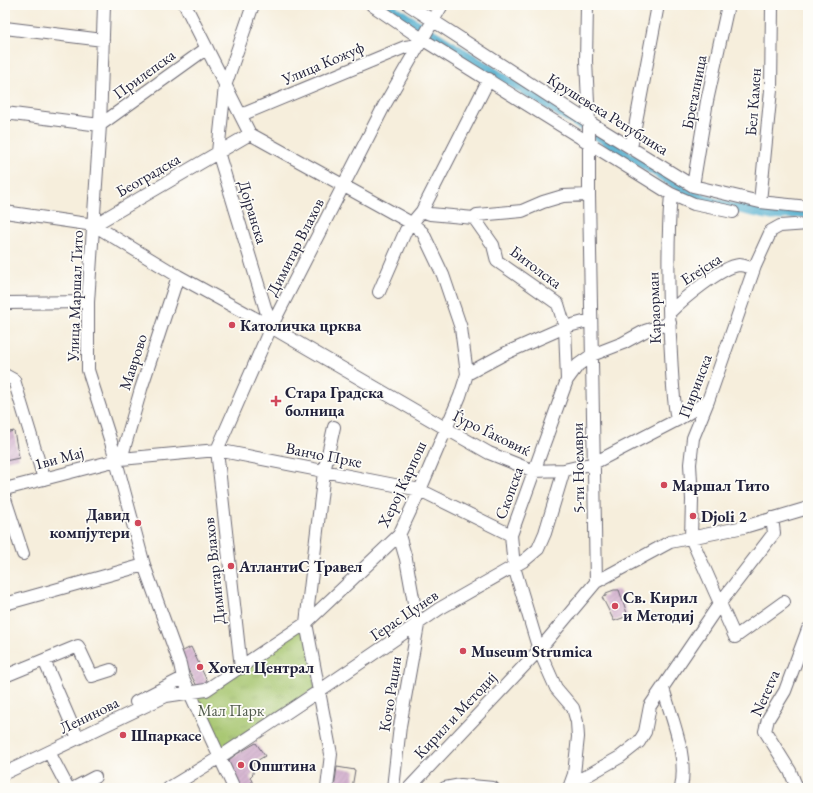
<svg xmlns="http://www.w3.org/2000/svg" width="813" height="793" font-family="'EB Garamond',serif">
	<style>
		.park { fill: url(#park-tufts); stroke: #637354 }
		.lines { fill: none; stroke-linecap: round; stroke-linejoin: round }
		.canal { stroke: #4fadce; stroke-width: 9 }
		.building { fill: url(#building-hatch) }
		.minor-casing { stroke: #6c6973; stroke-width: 14 }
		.minor { stroke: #fff; stroke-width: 12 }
		.poi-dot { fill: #d1495b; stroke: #fdfcf7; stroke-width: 1.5 }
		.labels { text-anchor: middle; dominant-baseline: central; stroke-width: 3.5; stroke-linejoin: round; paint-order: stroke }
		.street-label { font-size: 16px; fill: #22223b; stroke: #fdfcf7 }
		.poi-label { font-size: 16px; font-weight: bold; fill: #22223b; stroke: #fdfcf7; text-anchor: start }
		.park-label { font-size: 16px; fill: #505b4c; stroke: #fdfcf7 }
	</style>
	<defs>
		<pattern id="park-tufts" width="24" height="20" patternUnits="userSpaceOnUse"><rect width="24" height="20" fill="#a4c46c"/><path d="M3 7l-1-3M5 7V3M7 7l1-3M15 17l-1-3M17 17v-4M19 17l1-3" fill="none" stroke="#8da85e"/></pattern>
		<pattern id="building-hatch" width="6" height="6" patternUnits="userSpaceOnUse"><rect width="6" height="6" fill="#cfa9ca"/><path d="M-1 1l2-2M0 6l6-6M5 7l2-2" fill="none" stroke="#b191ae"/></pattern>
	</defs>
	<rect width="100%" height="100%" fill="#fdfcf7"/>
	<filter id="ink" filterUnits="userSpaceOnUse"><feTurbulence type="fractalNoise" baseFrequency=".025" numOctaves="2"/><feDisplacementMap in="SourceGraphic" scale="8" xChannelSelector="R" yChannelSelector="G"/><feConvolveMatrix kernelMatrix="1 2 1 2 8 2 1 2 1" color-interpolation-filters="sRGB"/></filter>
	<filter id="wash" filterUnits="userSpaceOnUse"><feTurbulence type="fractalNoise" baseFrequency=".012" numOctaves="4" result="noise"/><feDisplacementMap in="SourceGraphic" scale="16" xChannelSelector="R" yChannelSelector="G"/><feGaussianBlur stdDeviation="0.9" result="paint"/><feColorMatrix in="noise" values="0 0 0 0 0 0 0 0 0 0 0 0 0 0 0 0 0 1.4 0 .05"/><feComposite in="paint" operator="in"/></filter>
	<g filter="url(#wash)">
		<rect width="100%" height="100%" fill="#f6eedc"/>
		<path class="park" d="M306 623 315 688 220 757 191 698Z"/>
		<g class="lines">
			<path class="canal" d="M387 5 690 194 735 208 772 216 808 213"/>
		</g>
		<g id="blocks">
			<path class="building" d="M5 398 9 417 5 418Z
				M14 431 19 458 5 461V433Z
				M614 590H619L628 616 614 621 602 597 606 596V593Z
				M191 647 208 683 198 688 179 653Z
				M256 743 265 756 253 763V774L250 777 255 788H240L229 765V760L235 755Z
				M337 767 355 770 352 788H334Z"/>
		</g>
	</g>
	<g filter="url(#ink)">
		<use href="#blocks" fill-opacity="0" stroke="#6c6973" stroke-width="1"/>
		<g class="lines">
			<defs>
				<path id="minor" d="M104 5 100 125 88 302V370L111 442 144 565 180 664 183 678 234 788
					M253 5 225 86 218 152 271 327
					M372 5 422 39 671 194 694 204 733 212
					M409 5 589 122 693 186 760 202 808 207
					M587 5 586 61 589 122V195L596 582
					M5 28 103 40
					M5 113 100 125 207 48
					M241 115 405 47 419 45
					M631 148 658 5
					M693 186 707 101 728 5
					M671 194C667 242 668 290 670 338 672 365 672 393 677 420
					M760 202 771 90 772 5
					M422 211 430 214 474 218 493 245 497 261 558 304 565 327 506 353 467 374
					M5 212 94 225 178 276 271 327 445 428 489 453 534 471 564 470 594 463 677 420 708 401
					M474 218 477 215 522 211 543 202 563 196 589 195
					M94 225 250 134 185 5
					M379 292 406 230 422 211 489 79
					M5 303 88 302
					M670 312C683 299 721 267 739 265 744 265 750 268 754 269
					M5 375 14 380 44 479
					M567 380 578 365 592 355 623 343 645 331 670 323
					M121 459 141 389 178 276
					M5 489 121 459 217 450 420 490 511 535
					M5 499 23 554
					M784 602 735 637 691 538 692 500 690 464 693 438 708 401 755 266 771 231 780 226 808 224
					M5 604 144 565
					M44 660 75 732
					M241 668 217 450 271 327 384 106 442 5
					M5 676 78 646 92 676 111 670
					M663 688C672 720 688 755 681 788
					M136 702 183 678
					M49 752 68 788
					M5 773 166 696 206 690 306 623 399 535 420 490 460 396 467 374 461 328 443 275 423 233 413 224 250 134
					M573 780 581 779 620 757 639 742 645 732 650 706 720 603 774 533 772 518
					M74 788 95 777
					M169 788 220 757 319 691 439 609 525 560 538 549 545 533 564 470
					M327 788 331 754 306 623 324 472 334 427
					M393 788 400 726 418 625 406 559 399 535
					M409 788 539 650 596 582 670 542 744 527 808 508
					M445 788 461 785 493 788
					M569 788 574 774 578 737 577 722 573 708 556 688 539 650 514 567 511 535 567 380 565 327 591 320
					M797 788 790 771 765 731 768 719 785 691 808 629"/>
			</defs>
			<use href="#minor" class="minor-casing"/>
			<use href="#minor" class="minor"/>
		</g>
	</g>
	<g class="poi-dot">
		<circle cx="232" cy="325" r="4"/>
		<path d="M274 395h4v4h4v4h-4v4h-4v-4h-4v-4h4z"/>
		<circle cx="664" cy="485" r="4"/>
		<circle cx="693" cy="516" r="4"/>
		<circle cx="138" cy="523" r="4"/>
		<circle cx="231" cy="566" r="4"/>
		<circle cx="615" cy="606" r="4"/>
		<circle cx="463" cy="651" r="4"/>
		<circle cx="200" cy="667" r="4"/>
		<circle cx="123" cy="735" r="4"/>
		<circle cx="241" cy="765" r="4"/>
	</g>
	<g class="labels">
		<g class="street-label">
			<text transform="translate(323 63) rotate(-23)">Улица Кожуф</text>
			<text transform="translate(144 74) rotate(-36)">Прилепска</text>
			<text transform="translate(694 92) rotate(-79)">Брегалница</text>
			<text transform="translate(753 102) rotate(-86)">Бел Камен</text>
			<text transform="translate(608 114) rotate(32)">Крушевска Република</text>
			<text transform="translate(148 175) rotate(-30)">Београдска</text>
			<text transform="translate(253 212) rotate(73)">Дојранска</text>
			<text transform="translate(295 247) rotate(-63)">Димитар Влахов</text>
			<text transform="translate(536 267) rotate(37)">Битолска</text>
			<text transform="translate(701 269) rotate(-33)">Егејска</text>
			<text transform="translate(75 296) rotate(-88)">Улица Маршал Тито</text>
			<text transform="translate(654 308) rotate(-92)">Караорман</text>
			<text transform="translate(133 362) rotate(-72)">Маврово</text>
			<text transform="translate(695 386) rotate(-69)">Пиринска</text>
			<text transform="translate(492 433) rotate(26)">Ѓуро Ѓаковиќ</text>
			<text transform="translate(324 455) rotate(11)">Ванчо Прке</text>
			<text transform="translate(59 458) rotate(-15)">1ви Мај</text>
			<text transform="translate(578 468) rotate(-91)">5-ти Ноември</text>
			<text transform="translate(402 484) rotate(-65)">Херој Карпош</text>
			<text transform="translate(509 493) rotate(-70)">Скопска</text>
			<text transform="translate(214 571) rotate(-96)">Димитар Влахов</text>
			<text transform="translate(404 615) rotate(-34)">Герас Цунев</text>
			<text transform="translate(765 693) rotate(-66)">Neretva</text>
			<text transform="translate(390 694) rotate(-81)">Кочо Рацин</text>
			<text transform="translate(89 715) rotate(-26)">Ленинова</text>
			<text transform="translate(455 715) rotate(-47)">Кирил и Методиј</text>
		</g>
		<g class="poi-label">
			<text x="240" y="325">Католичка црква</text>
			<text x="285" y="392">Стара Градска<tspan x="285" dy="18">болница</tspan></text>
			<text x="672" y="485">Маршал Тито</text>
			<text x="130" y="514" text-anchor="end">Давид<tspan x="130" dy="18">компјутери</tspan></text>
			<text x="701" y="516">Djoli 2</text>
			<text x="239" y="566">АтлантиС Травел</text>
			<text x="623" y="597">Св. Кирил<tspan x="623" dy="18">и Методиј</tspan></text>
			<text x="471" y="651">Museum Strumica</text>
			<text x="208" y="667">Хотел Централ</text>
			<text x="131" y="735">Шпаркасе</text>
			<text x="249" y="765">Општина</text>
		</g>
		<g class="park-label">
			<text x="231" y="710">Мал Парк</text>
		</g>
	</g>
	<rect width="813" height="793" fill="none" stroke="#fdfcf7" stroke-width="20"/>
</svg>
